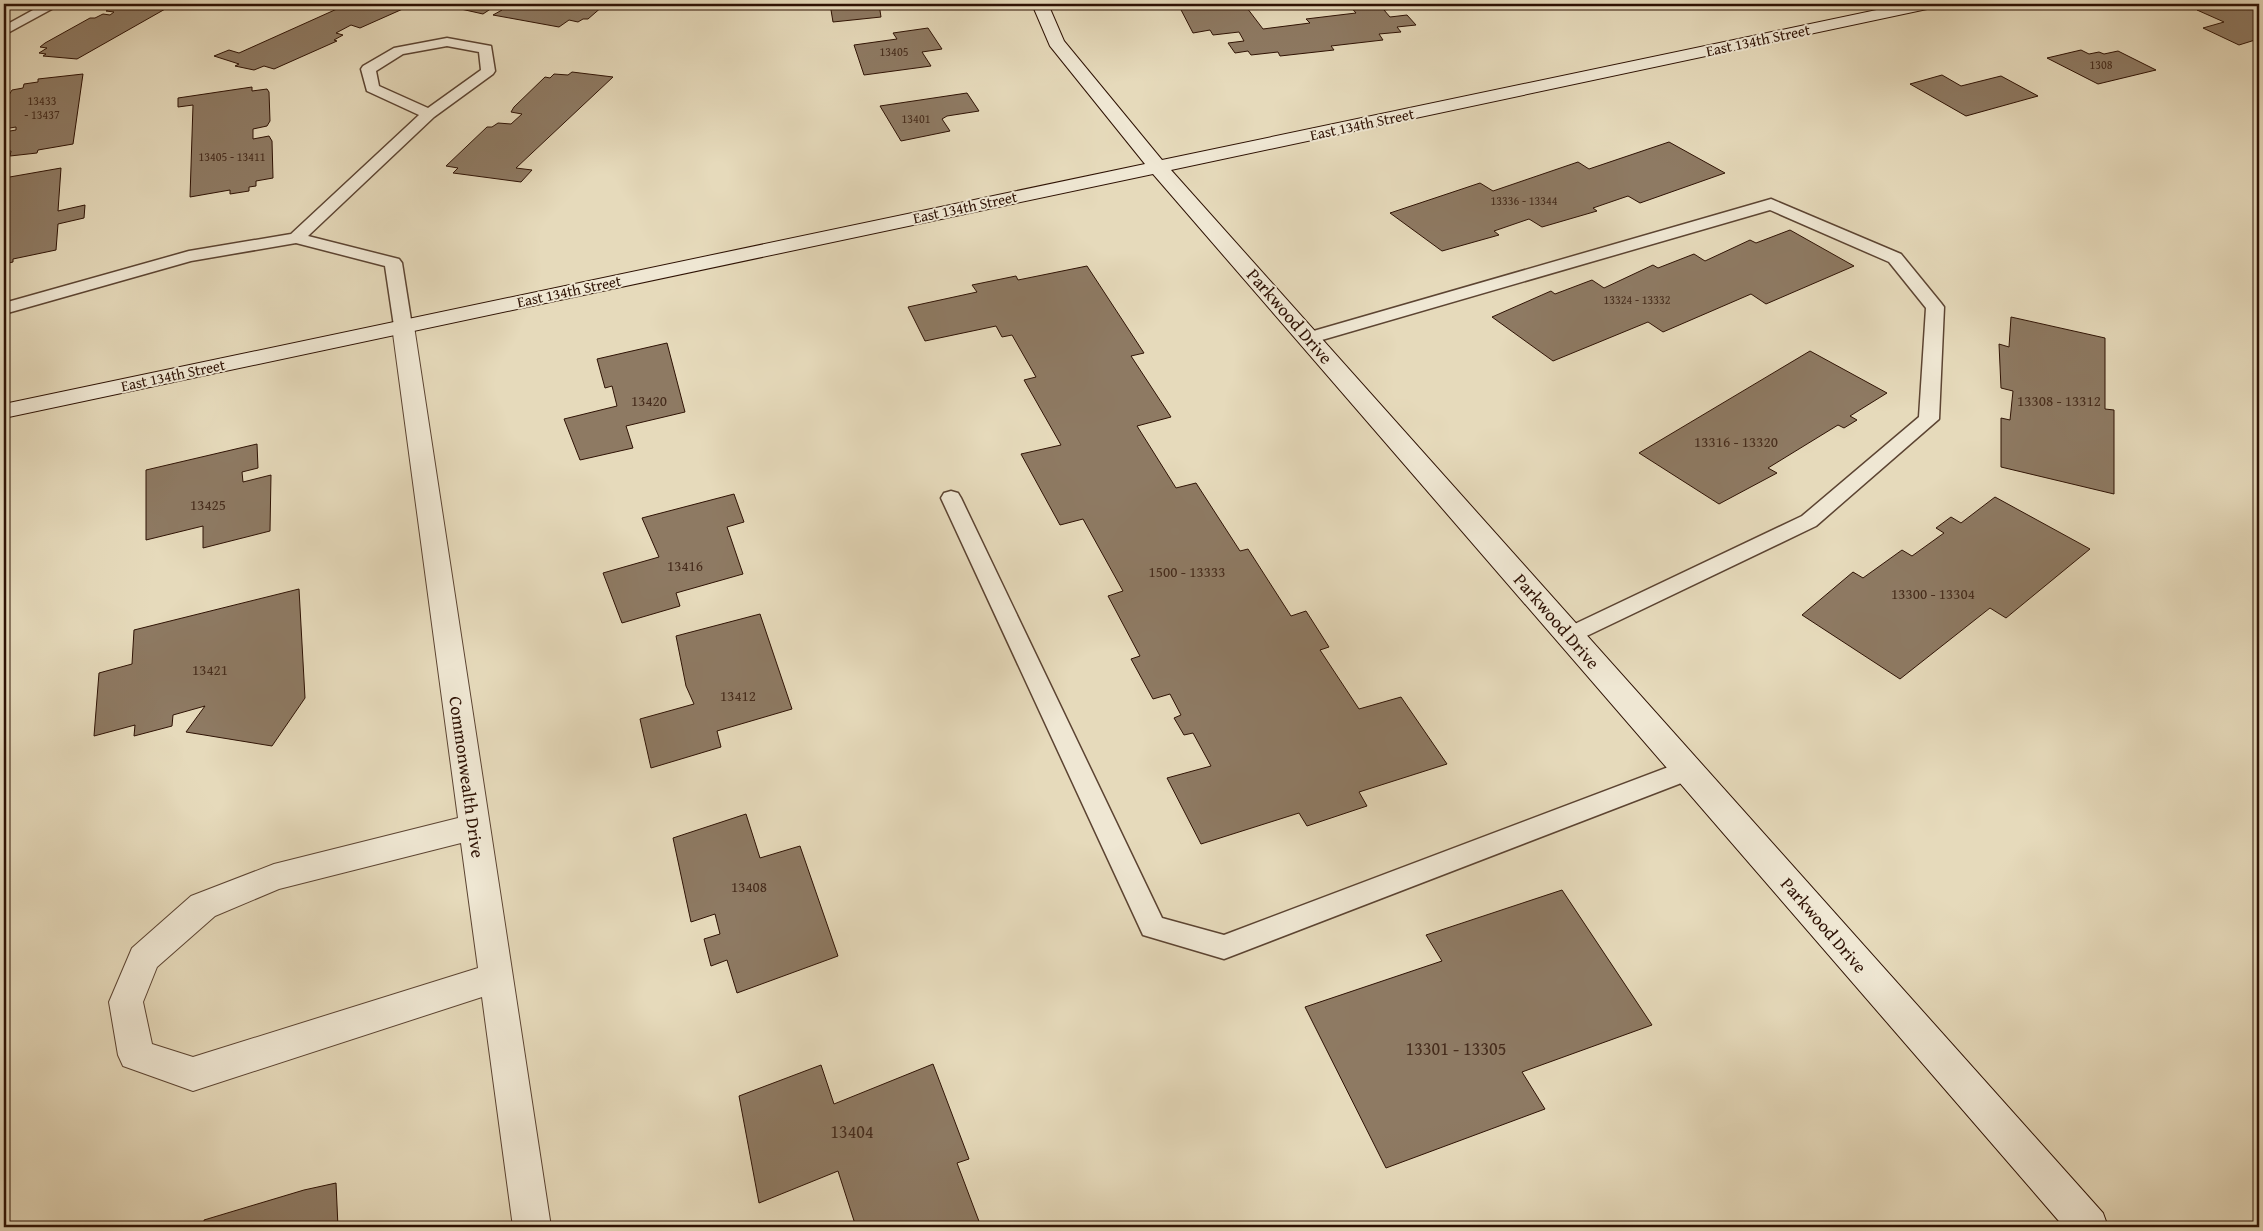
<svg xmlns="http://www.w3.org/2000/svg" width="2263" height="1231" font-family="'Gentium Book Plus',serif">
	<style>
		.building { fill: #8e7a63; stroke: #2e1204 }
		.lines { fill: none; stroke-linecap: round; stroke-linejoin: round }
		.lane-casing { stroke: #5c4432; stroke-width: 3 }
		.street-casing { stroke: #5c4432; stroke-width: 2 }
		.secondary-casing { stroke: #2e1204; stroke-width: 2 }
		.lane { fill: #efe7d3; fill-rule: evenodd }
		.street { fill: #efe7d3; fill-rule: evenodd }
		.secondary { fill: #efe7d3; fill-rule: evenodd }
		.labels { text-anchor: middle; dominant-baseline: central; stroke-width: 4; stroke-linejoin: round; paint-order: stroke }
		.far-number-label { font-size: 12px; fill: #462c1c }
		.far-street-label { font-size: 15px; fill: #2e1204; stroke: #efe7d3 }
		.number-label { font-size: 15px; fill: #462c1c }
		.street-label { font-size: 18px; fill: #2e1204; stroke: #efe7d3 }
		.near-number-label { font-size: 18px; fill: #462c1c }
	</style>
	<rect width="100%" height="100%" fill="#e6dabb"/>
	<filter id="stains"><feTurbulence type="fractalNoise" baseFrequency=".004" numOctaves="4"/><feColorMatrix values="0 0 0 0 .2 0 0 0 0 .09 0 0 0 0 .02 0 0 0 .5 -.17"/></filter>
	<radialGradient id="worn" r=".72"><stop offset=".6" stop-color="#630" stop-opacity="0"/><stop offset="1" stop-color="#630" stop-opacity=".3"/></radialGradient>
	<path class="building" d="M118 4H174L77 59 43 56 46 54 39 53 47 48 40 47 45 43 90 18H95L103 14 110 15 114 12 106 11Z
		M348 4H414L360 28 351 25 336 33 343 35 334 40 337 41 274 69 264 66 254 70 235 66 239 64 214 56 229 50 239 53Z
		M457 4H587L603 6 588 19H583L578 22 569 20 559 27 493 15 502 10 492 8 483 14 452 7Z
		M830 4H879L881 17 833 22Z
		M1178 4H1244L1263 29 1310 23 1306 19 1356 13 1348 4H1415L1417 6 1384 10 1390 17 1407 15 1416 25 1397 27 1401 32 1379 34 1383 40 1331 46 1334 50 1280 56 1278 52 1251 55 1248 51 1235 53 1228 43 1244 41 1239 32 1213 35 1210 30 1193 33Z
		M2225 4H2242L2259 11V18L2254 19 2259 22V42L2255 40 2239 45 2203 28 2224 22 2197 10Z
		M928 28 942 49 922 52 931 66 864 75 854 45 897 39 893 33Z
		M2081 50 2089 54 2099 52 2104 54 2118 51 2156 70 2098 84 2047 58Z
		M572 72 613 77 516 168 532 170 521 182 453 173 458 168 446 166 487 127H492L498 123 511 124 522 114 511 112 514 107 545 77 550 78 554 74 568 75Z
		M83 74 73 144 38 150 37 153 10 156 11 151 4 152V132L16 130V127L4 129V127L9 95 12 90 23 88 24 84 38 82V79Z
		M1942 75 1961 86 2001 76 2038 96 1966 116 1910 84Z
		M252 87V91L267 89 269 92 270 121 267 126 253 129V139L269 136 272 141 273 178 256 181V186L249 187V191L230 194V190L190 197 193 105 178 107V98Z
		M967 93 979 111 947 116 942 119 950 131 901 141 880 106Z
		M1669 142 1725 173 1640 203 1628 196 1593 208 1597 211 1542 227 1529 219 1494 231 1499 235 1442 251 1390 213 1480 183 1493 191 1578 162 1589 169Z
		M61 168 58 211 85 205 84 218 58 224 56 250 13 259V262L4 264V178Z
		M1790 230 1854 266 1766 304 1751 294 1663 332 1648 322 1553 361 1492 317 1551 291 1555 294 1592 280 1604 288 1653 265 1658 268 1694 254 1705 261 1750 240 1756 243Z
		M1087 266 1144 353 1131 356 1171 417 1137 426 1176 488 1196 483 1240 551 1248 549 1291 616 1306 611 1329 647 1320 650 1359 709 1401 697 1447 764 1359 792 1367 806 1307 826 1299 813 1201 844 1167 778 1211 766 1193 733 1184 735 1174 718 1181 715 1170 694 1153 699 1131 659 1140 656 1108 596 1123 591 1083 519 1060 525 1021 454 1061 445 1024 380 1036 377 1012 335 1002 337 996 326 925 341 908 307 977 292 972 285 1016 276 1018 280Z
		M2011 317 2105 338V409L2114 410V494L2001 467V418L2010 420 2013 391 2001 388 1999 344 2009 347Z
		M667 343 685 412 626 426 633 448 580 460 564 419 617 406 612 386 605 388 597 359Z
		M1810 351 1887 393 1850 416 1857 420 1844 428 1838 425 1768 468 1777 473 1719 504 1639 453Z
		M257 444 258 468 242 472 243 482 271 475 270 531 203 548V526L146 540V470Z
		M734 494 744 522 727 527 743 574 676 593 680 606 622 623 603 573 659 557 642 518Z
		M1995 497 2090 549 2006 618 1990 608 1900 679 1802 615 1853 572 1863 578 1902 550 1912 556 1944 533 1936 528 1951 517 1961 523Z
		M299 589 305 698 272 746 186 732 205 706 173 715 172 726 134 736 135 725 94 736 99 673 132 664 134 630Z
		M760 614 792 709 717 731 721 747 651 768 640 719 694 704 686 686 676 636Z
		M746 814 760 858 800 846 838 956 737 993 727 960 711 966 704 939 720 934 715 914 691 922 673 838Z
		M1562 890 1652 1025 1522 1072 1545 1109 1386 1168 1305 1007 1442 961 1426 935Z
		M933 1064 969 1159 957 1163 980 1224 971 1227H856L838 1171 759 1203 739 1096 821 1065 834 1104Z
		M336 1183 338 1227H204V1220L304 1190Z"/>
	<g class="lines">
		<defs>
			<path id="lane" d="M44 4H61L4 35V26Z
				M447 38 491 46 495 71 493 74 434 117 308 236 399 259 402 263 412 326 409 330 403 331 397 330 394 326 385 266 296 243 191 261 4 314V303L189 251 291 234 419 115 367 91 361 69 363 66 394 48ZM447 46 479 52 481 70 428 108 379 86 376 71 403 54Z
				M1771 199 1901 254 1941 303 1944 307 1939 419 1816 526 1570 644 1562 642 1559 636 1562 630 1802 516 1919 417 1926 308 1889 262 1770 210 1315 342 1309 344 1303 342 1300 338 1303 334Z
				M951 491 958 493 961 498 1162 918 1224 935 1679 763 1688 760 1697 763 1700 770 1697 777 1224 959 1143 935 941 498 944 493Z"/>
			<path id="street" d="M403 319 411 321 414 326 551 1227H513L482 997 193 1091 123 1066 118 1055 109 1002 132 948 191 896 274 864 458 818 392 326 395 321ZM461 843 478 968 193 1057 152 1044 143 1002 157 967 215 916 279 889Z"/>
			<path id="secondary" d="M1032 4H1048L1064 41 1162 160 1905 4H1935L1933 7 1927 9 1171 170 2103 1213 2108 1227H2064L1153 174 4 418V404L1145 164 1050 46Z"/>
		</defs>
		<use href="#lane" class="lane-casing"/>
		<use href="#street" class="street-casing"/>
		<use href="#secondary" class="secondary-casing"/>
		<use href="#lane" class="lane"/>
		<use href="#street" class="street"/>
		<use href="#secondary" class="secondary"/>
	</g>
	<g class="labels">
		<g class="far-number-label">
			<text x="894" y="51">13405</text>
			<text x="2101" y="64">1308</text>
			<text x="42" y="100">13433<tspan x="42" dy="14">- 13437</tspan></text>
			<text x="916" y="118">13401</text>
			<text x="232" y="156">13405 - 13411</text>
			<text x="1524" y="200">13336 - 13344</text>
			<text x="1637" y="299">13324 - 13332</text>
		</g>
		<g class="far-street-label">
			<text transform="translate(1758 40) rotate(-12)">East 134th Street</text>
			<text transform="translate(1362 124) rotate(-12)">East 134th Street</text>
			<text transform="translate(965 207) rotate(-12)">East 134th Street</text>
			<text transform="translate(569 291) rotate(-12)">East 134th Street</text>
			<text transform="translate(173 375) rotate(-12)">East 134th Street</text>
		</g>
		<g class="number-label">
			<text x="649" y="400">13420</text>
			<text x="2059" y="400">13308 - 13312</text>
			<text x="1736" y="441">13316 - 13320</text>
			<text x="208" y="504">13425</text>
			<text x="685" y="565">13416</text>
			<text x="1187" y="571">1500 - 13333</text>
			<text x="1933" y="593">13300 - 13304</text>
			<text x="210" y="669">13421</text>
			<text x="738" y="695">13412</text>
			<text x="749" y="886">13408</text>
		</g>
		<g class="street-label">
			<text transform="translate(1290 316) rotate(49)">Parkwood Drive</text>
			<text transform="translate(1557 621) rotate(49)">Parkwood Drive</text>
			<text transform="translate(467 777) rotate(82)">Commonwealth Drive</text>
			<text transform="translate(1824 925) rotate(49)">Parkwood Drive</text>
		</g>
		<g class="near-number-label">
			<text x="1456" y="1048">13301 - 13305</text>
			<text x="852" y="1131">13404</text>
		</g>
	</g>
	<rect width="2263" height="1231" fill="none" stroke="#e6dabb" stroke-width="20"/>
	<rect x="5" y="5" width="2253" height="1221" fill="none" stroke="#2e1204" stroke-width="2.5"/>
	<rect x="10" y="10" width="2243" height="1211" fill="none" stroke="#2e1204"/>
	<rect width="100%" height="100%" filter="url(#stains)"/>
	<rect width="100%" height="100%" fill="url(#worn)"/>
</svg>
